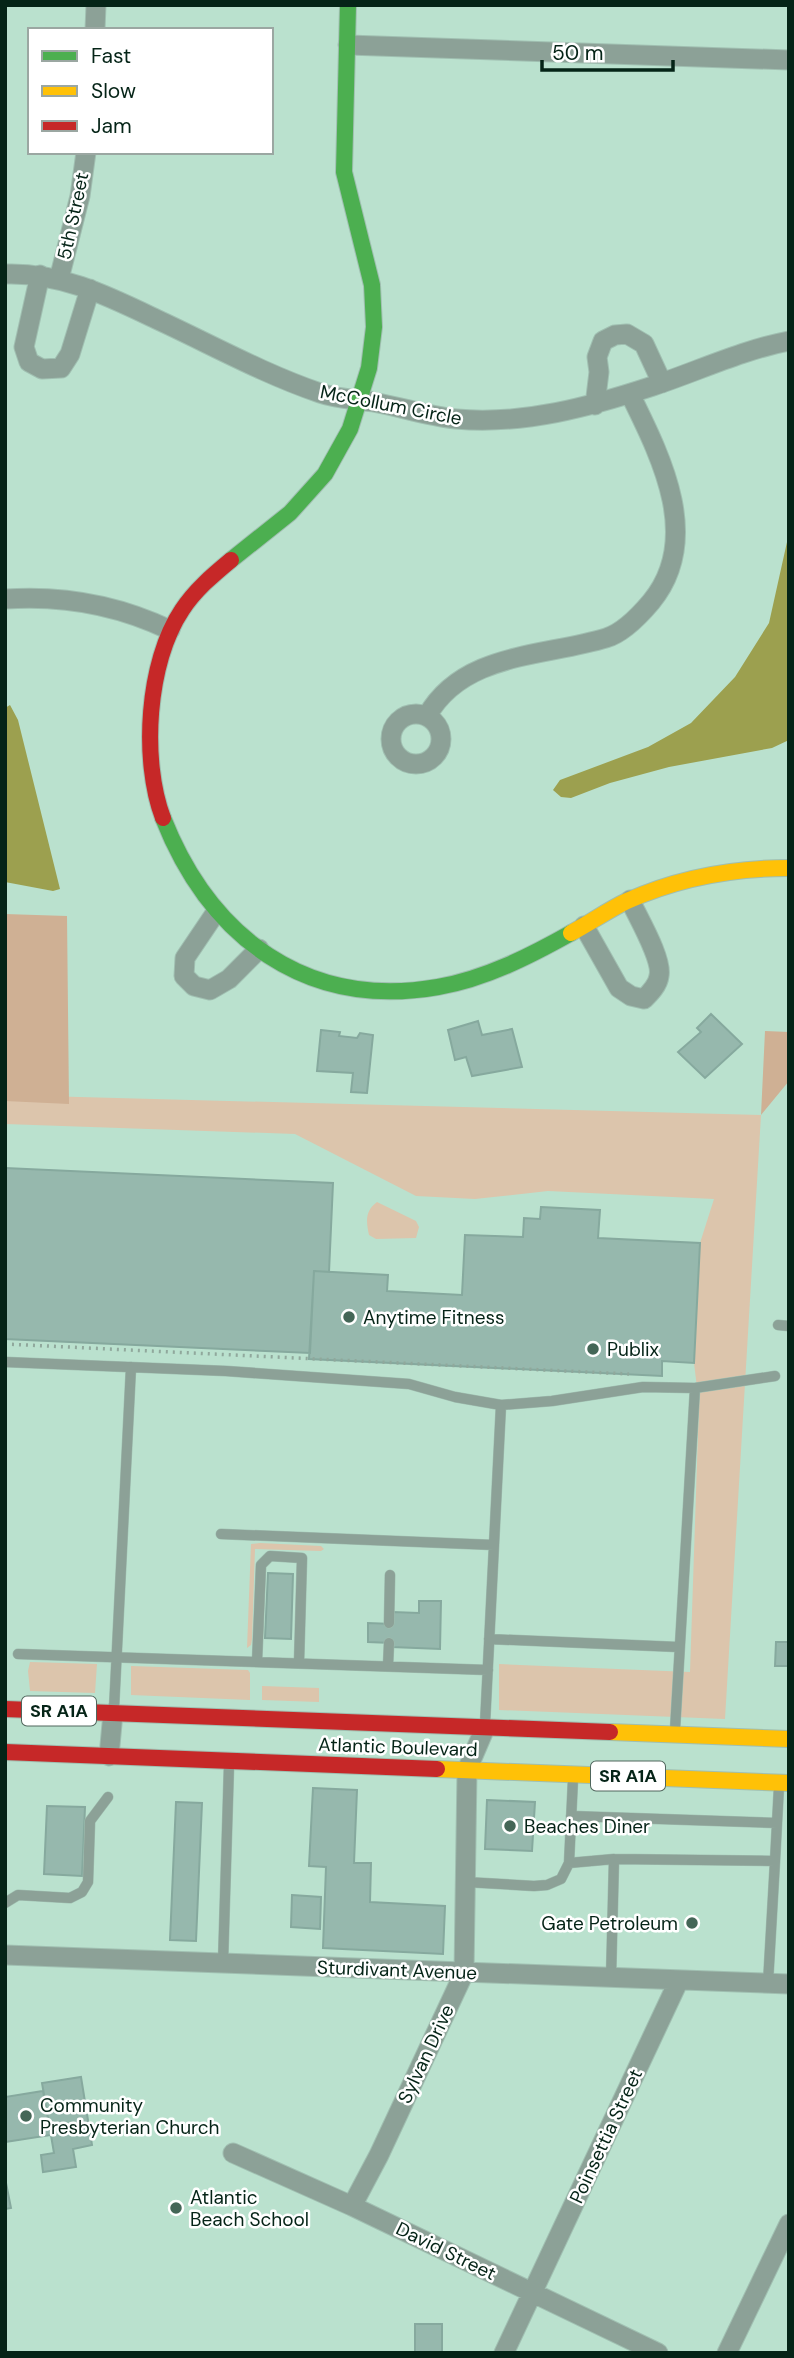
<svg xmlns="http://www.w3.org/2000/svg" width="794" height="2358" font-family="'DM Sans',sans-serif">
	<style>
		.green { fill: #dcc5ac }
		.forest { fill: #cfb094 }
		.water { fill: #9ca04f }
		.building { fill: #96b8ad; stroke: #86a99e; stroke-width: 2 }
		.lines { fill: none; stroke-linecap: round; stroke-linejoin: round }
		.lane-casing { stroke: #a0bfb1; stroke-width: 11 }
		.street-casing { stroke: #a0bfb1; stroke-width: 21 }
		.fast-casing { stroke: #a0bfb1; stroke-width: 18 }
		.slow-casing { stroke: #a0bfb1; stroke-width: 18 }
		.jam-casing { stroke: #a0bfb1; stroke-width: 18 }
		.path { stroke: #90a89c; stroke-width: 3.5; stroke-dasharray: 2 5; stroke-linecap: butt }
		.lane { stroke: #8ca197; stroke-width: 10 }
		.street { stroke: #8ca197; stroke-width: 19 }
		.fast { stroke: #4caf50; stroke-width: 16 }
		.slow { stroke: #ffc107; stroke-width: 16 }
		.jam { stroke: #c62828; stroke-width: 16 }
		.poi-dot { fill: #446657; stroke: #fff; stroke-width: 2.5 }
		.labels { text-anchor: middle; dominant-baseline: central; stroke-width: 5; stroke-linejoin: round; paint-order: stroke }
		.shield { fill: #fff; stroke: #50665d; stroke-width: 2 }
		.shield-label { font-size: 18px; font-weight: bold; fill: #052417 }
		.street-label { font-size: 19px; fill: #052417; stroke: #fff }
		.poi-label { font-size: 19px; fill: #052417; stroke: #fff; text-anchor: start }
	</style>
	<rect width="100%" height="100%" fill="#bae1ce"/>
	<path class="green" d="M5 1095 761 1115 725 1719 499 1710V1664L690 1672 699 1404 694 1363 700 1243 714 1199 548 1191 475 1199 416 1196 295 1134 5 1124Z
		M377 1202 416 1221 419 1227 416 1238 376 1239 369 1235C366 1221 365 1211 377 1202Z
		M260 1543 321 1546 324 1549 321 1551 255 1549 252 1639 251 1645 247 1648 251 1544Z
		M30 1662 97 1664 95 1693 30 1691 28 1671Z
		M131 1666 248 1670 250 1673V1700L131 1695Z
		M262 1686 319 1688V1702L262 1700Z"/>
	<path class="forest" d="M5 914 67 916 69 1104 5 1101Z
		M765 1031 789 1032V1081L761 1115Z"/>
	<path class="water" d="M789 533V740L772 748 669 767 610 783 571 798 561 797 553 790 560 780 648 747 691 723 735 677 769 623Z
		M10 705 18 720 60 889 53 891 5 882V708Z"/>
	<path class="building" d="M711 1014 742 1044 705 1078 678 1052 701 1032 697 1028Z
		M478 1021 482 1035 512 1029 522 1067 472 1076 466 1057 455 1060 448 1030Z
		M321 1030 340 1032 339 1036 357 1038 360 1033 373 1035 367 1093 351 1092 353 1073 317 1071Z
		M5 1168 333 1183 329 1272 314 1271 310 1353 5 1339Z
		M541 1207 600 1210 598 1238 700 1243 694 1363 662 1361V1376L309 1359 314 1271 388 1275 387 1291 462 1295 465 1235 523 1237 524 1218 540 1219Z
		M268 1573 293 1574 291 1639 265 1638Z
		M419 1601H441L440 1649 392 1647V1643L368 1642V1623L393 1624V1612L419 1613Z
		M776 1642H789V1666H775Z
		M313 1788 357 1790 354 1863H371L370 1902 445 1906 443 1954 323 1948 326 1867 309 1866Z
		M487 1800 535 1802 532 1851 485 1849Z
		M176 1802 202 1803 196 1941 170 1940Z
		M47 1806 85 1807 82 1876 44 1874Z
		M292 1895 321 1897 320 1929 291 1927Z
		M81 2077 92 2145 73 2149 76 2167 43 2172 41 2155 54 2153 42 2083Z
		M43 2091 51 2135 5 2142V2097Z
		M5 2178 11 2208 5 2209Z
		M415 2324H442V2353H415Z"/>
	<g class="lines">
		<defs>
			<path id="lane" d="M778 1325 789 1326
				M5 1362 226 1371 409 1384 455 1397 501 1405 552 1401 643 1387 695 1388 775 1376
				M221 1534 494 1545
				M389 1623 390 1575
				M489 1639 678 1647
				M18 1654 488 1670
				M257 1662 261 1565 270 1556 302 1558 299 1663
				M388 1666 389 1643
				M114 1709 131 1367
				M485 1724 501 1405
				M675 1730 695 1388
				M777 1823 779 1786
				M569 1863 573 1779
				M465 1882 534 1886 547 1885 561 1879 569 1863 614 1859 775 1861 777 1823 571 1816
				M5 1903 18 1895 70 1898 82 1892 88 1882 90 1821 108 1797
				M223 1963 229 1765
				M611 1978 614 1859
				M768 1983 775 1861"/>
			<path id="street" d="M95 30 96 5
				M348 45 789 60
				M5 274C60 272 108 296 156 319 210 344 264 374 320 393 337 399 355 399 373 402 401 407 427 416 456 419 524 425 589 407 653 386 698 371 742 350 789 341
				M40 275 24 347 29 362 42 369 61 368 70 354 90 289
				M59 279 80 196 86 152
				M595 405 599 372 597 357 603 341 615 335 627 334 644 344 662 383
				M5 599C63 595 118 605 170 630
				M391 739a25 25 0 1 1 50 0a25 25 0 1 1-50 0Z
				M427 716C463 652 544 657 606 638 623 633 640 615 651 602 703 539 661 457 630 394
				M216 912 185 958 184 976 194 986 210 990 229 979 259 949
				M584 926 619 988 631 996 644 999C650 993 658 985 659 976 663 959 637 916 630 900
				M109 1756 113 1713
				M5 1955 789 1984
				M233 2153 352 2206 658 2353
				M352 2206 379 2155 464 1973 467 1770 485 1728
				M504 2353 679 1980
				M727 2353 789 2224"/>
			<path id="fast" d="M231 560 290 513 325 474 350 429 369 368 374 327 372 285 344 172 348 5
				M163 818C210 937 306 1010 438 987 485 979 530 956 571 933"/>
			<path id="slow" d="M571 933C590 923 608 910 627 901 678 878 733 868 789 868
				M610 1732 789 1739
				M437 1769 789 1783"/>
			<path id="jam" d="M163 818C141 760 147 662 182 610 195 590 213 575 231 560
				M5 1709 610 1732
				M5 1752 437 1769"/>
		</defs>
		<use href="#lane" class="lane-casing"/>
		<use href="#street" class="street-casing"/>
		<use href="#fast" class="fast-casing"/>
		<use href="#slow" class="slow-casing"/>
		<use href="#jam" class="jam-casing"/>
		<path class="path" d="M5 1344 629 1374"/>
		<use href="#lane" class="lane"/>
		<use href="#street" class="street"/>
		<use href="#fast" class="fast"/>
		<use href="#slow" class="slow"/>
		<use href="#jam" class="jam"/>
	</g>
	<g class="poi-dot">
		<circle cx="349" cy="1317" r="7"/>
		<circle cx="593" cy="1349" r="7"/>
		<circle cx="510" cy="1826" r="7"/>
		<circle cx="692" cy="1923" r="7"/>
		<circle cx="26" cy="2116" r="7"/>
		<circle cx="176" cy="2208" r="7"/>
	</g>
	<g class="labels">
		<g class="shield">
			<rect x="22" y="1696.5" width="74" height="29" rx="5"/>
			<rect x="591" y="1761.5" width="74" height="29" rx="5"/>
		</g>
		<g class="shield-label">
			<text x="59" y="1711">SR A1A</text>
			<text x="628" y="1776">SR A1A</text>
		</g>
		<g class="street-label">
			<text transform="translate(73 216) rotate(-78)">5th Street</text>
			<text transform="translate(391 405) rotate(11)">McCollum Circle</text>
			<text transform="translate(398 1747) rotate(2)">Atlantic Boulevard</text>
			<text transform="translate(397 1970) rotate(2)">Sturdivant Avenue</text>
			<text transform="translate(426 2054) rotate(-65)">Sylvan Drive</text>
			<text transform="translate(606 2136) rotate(-65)">Poinsettia Street</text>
			<text transform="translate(446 2251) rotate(26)">David Street</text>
		</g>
		<g class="poi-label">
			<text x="363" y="1317">Anytime Fitness</text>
			<text x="607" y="1349">Publix</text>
			<text x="524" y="1826">Beaches Diner</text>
			<text x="678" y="1923" text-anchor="end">Gate Petroleum</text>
			<text x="40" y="2105">Community<tspan x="40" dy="22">Presbyterian Church</tspan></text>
			<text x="190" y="2197">Atlantic<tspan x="190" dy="22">Beach School</tspan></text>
		</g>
	</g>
	<rect width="794" height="2358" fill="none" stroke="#052417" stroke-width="14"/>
	<rect x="28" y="28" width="245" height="126" fill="#ffffff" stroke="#9ba7a2" stroke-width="2"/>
	<rect x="42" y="51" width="35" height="10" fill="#4caf50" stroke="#9ba7a2" stroke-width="2"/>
	<text x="91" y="63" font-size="21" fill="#052417">Fast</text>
	<rect x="42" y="86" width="35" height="10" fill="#ffc107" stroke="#9ba7a2" stroke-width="2"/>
	<text x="91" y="98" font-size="21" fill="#052417">Slow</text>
	<rect x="42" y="121" width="35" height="10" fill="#c62828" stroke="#9ba7a2" stroke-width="2"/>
	<text x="91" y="133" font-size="21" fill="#052417">Jam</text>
	<path d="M542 60v10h131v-10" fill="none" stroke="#052417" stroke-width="3.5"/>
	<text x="552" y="60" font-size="21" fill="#052417" stroke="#ffffff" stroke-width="5" paint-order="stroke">50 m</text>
</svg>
